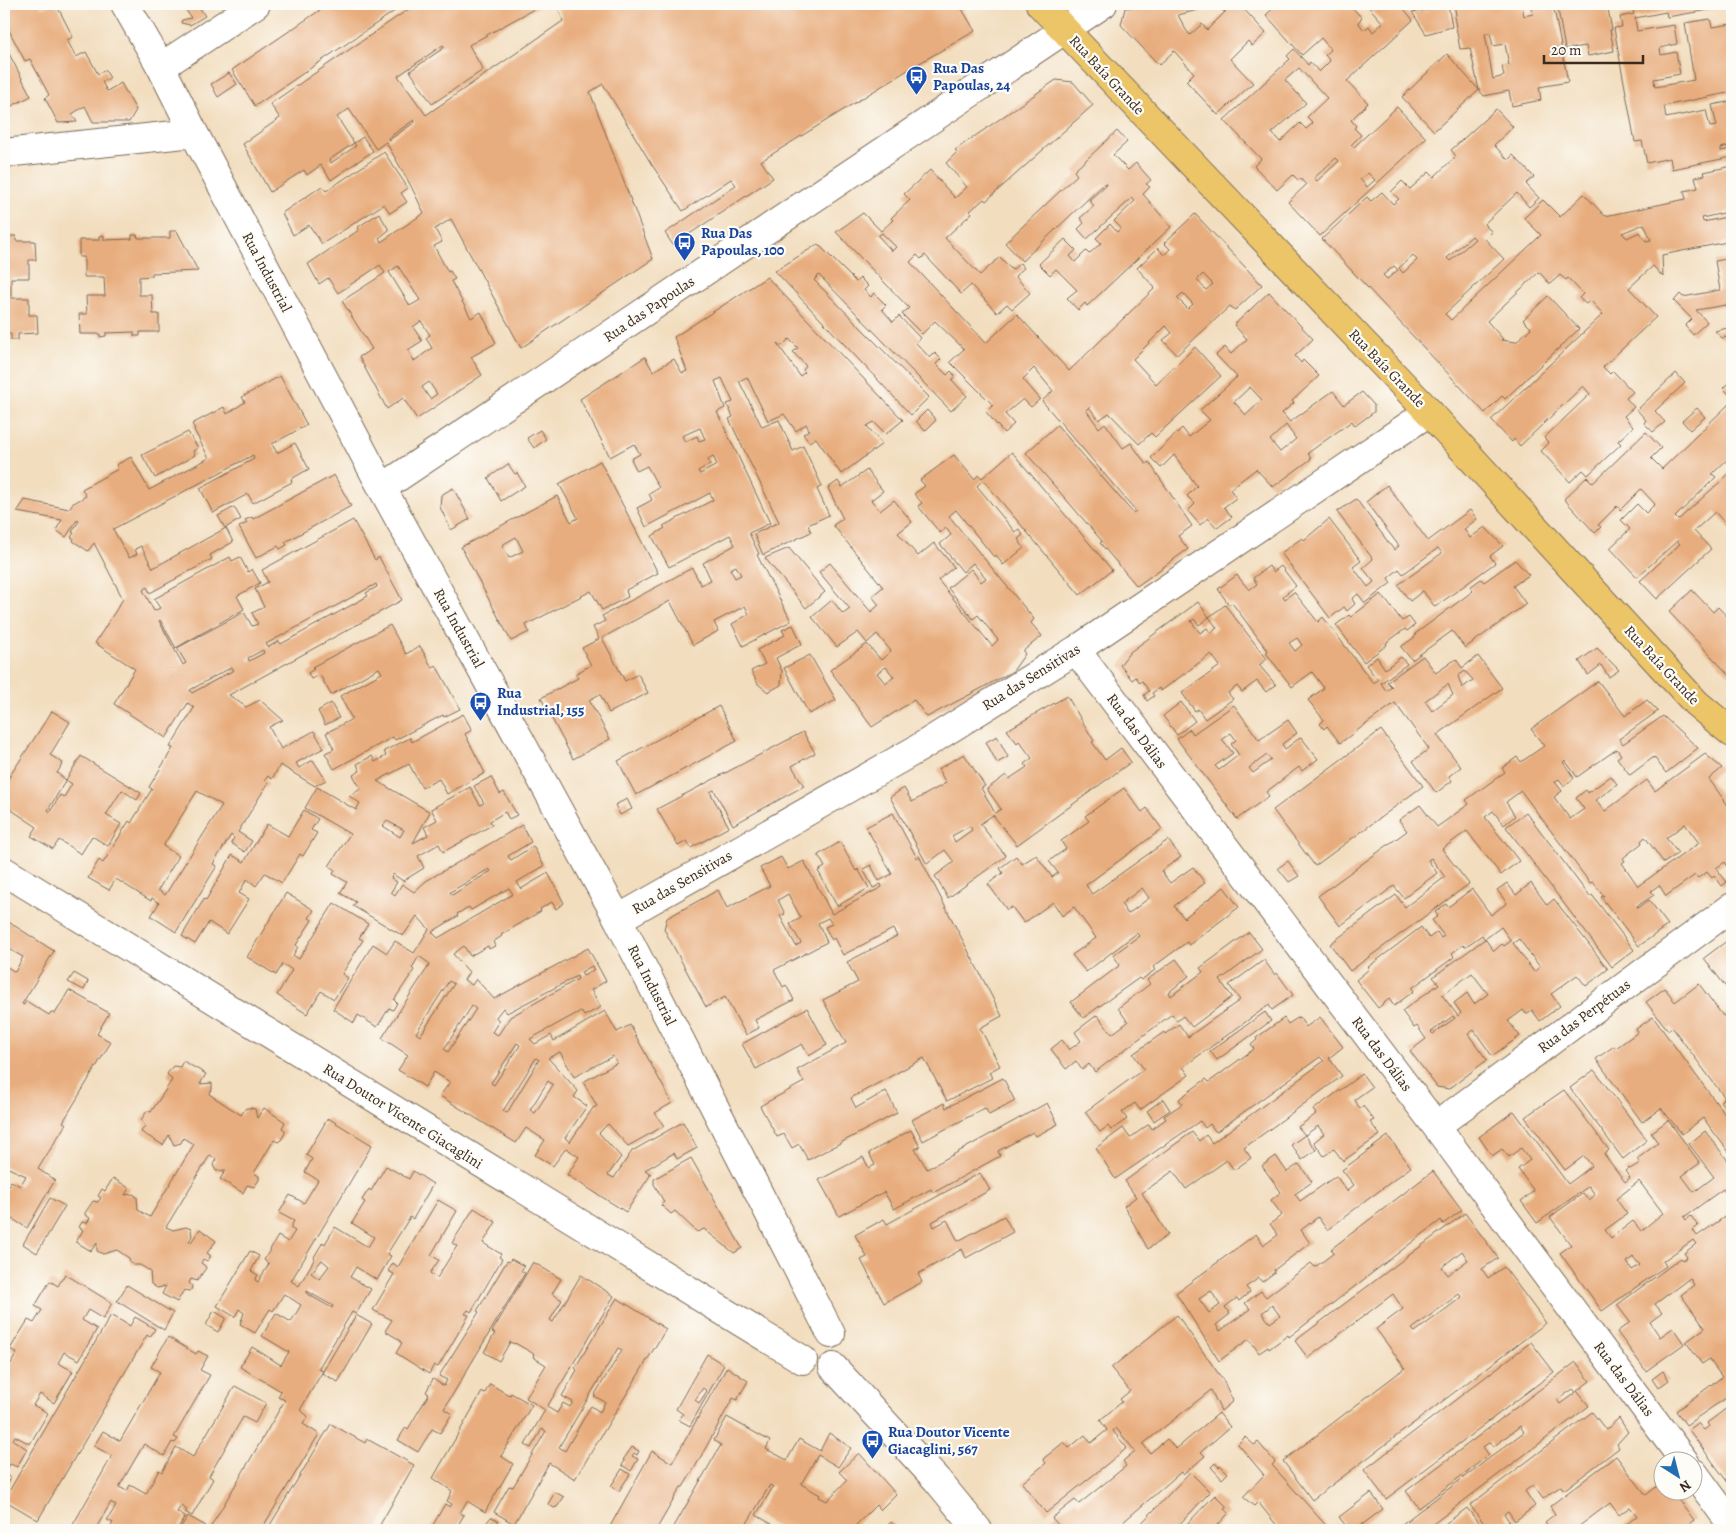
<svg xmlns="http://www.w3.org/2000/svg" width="1736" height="1534" font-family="Alegreya,serif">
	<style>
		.building { fill: #e8ad7e; fill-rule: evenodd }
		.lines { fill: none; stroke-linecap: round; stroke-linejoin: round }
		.minor-casing { stroke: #7b6956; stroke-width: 30 }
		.major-casing { stroke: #7b6956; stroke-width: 30 }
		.minor { stroke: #fff; stroke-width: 28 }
		.major { stroke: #ecc569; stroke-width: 28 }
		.labels { text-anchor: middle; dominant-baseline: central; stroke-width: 4.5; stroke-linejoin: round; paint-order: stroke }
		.transit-label { font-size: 15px; font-weight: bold; fill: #164399; stroke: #fdfcf7; text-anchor: start }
		.street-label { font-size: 15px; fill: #3b2a1e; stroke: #fdfcf7 }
	</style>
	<rect width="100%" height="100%" fill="#fdfcf7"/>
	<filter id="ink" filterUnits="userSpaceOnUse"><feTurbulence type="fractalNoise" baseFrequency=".02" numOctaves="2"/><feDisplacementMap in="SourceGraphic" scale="10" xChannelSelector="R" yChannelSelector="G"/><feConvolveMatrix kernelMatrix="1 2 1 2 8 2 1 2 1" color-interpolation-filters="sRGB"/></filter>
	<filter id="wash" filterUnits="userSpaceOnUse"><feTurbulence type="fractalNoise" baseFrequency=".0096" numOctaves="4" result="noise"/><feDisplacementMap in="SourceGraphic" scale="20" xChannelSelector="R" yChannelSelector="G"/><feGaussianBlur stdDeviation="1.12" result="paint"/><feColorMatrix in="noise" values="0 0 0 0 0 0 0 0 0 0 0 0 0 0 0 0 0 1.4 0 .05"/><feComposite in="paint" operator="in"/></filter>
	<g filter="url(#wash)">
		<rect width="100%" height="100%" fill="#f2ddbe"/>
		<g id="blocks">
			<path class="building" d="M4 4H45L40 6 41 8 51 4H56L73 37 67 40 76 57 86 52 98 74 105 70 110 78 102 82 107 91 121 83 136 110 129 122H93L85 106 72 114 77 122 58 123 45 98 49 95 30 59 25 61 4 21V9L6 8Z
				M195 4H197L205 16 190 25 181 23 182 20 191 18 186 10Z
				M329 4H405L255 106 232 70Z
				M416 4H446L447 5 450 4H543L469 45 483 70 432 104 410 71 445 47 443 45 398 76 426 115 563 21 557 4H959L975 31 911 68 761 161 773 178 673 245 665 233 736 185 731 179 683 211 652 165 603 84 590 92 653 259 521 348 451 219 435 229 442 242 434 246 448 272 450 271 455 279 451 281 471 318 481 312 496 343 471 357 482 375 417 419 403 398 387 409 359 357 372 349 342 301 385 273 380 265 338 293 328 278 319 284 308 264 359 230 358 227 379 213 389 230 379 238 381 242 424 213 411 186 386 142 376 149 349 109 337 117 354 143 363 137 373 151 331 180 321 165 307 175 304 170 270 192 243 144 280 118 270 104ZM414 120 415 122 389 140 388 138ZM354 143 356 146 331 163 329 160ZM398 266 420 300 410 306 389 272ZM421 321 430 335 426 338 432 348 414 361 408 350 422 341 413 327ZM429 382 437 394 430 399 422 387Z
				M1152 4H1200L1202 9 1178 15 1186 30 1190 35 1202 24 1207 30 1226 11 1224 12 1220 4H1239L1266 33 1252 46 1248 41 1230 59 1253 83 1218 115 1186 81 1194 73 1174 51 1159 65 1121 25 1125 8Z
				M1278 4H1349L1362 18 1358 22 1364 30 1369 26 1373 32 1383 23 1366 4H1400L1413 20 1347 81 1368 103 1351 120 1356 126 1354 128 1361 135 1351 145 1354 147 1397 107 1426 138 1320 236 1288 202 1306 185 1300 178 1298 180 1293 175 1277 190 1254 166 1261 159 1224 120 1290 59 1287 56 1294 49 1308 65 1310 62 1319 72 1330 61 1325 55 1331 50 1321 38 1302 55 1266 15ZM1299 68 1327 98 1307 117 1313 123 1306 129 1300 123 1280 142 1272 133 1306 103 1285 80ZM1336 158 1339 161 1317 181 1314 178ZM1368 173 1375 180 1367 187 1360 179Z
				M1428 4H1448L1452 27 1426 34 1412 12 1429 10Z
				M1454 4H1522L1524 16 1533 14 1530 4H1553L1568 82 1539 87 1541 100 1512 106 1509 91 1484 96 1479 90 1434 131 1402 97 1447 54 1479 90 1470 48 1460 49 1454 16 1456 15ZM1490 33 1493 46 1505 44 1509 65 1502 66 1504 76 1493 79 1485 34Z
				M1557 4H1607L1612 30H1610L1614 51 1588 56 1586 46 1565 49Z
				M1615 4H1732V6L1667 17 1666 12 1635 18 1637 31 1674 25 1677 44 1660 48 1661 55 1676 52 1680 74 1654 79 1655 87 1694 80 1685 23 1710 19 1712 27 1732 24V92L1664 106 1666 118 1706 110 1710 127 1717 126 1712 105 1732 101V145L1721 148V151L1731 149 1732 157 1672 169 1670 158 1647 163 1642 141 1635 142 1614 28 1622 27 1620 17 1634 14 1632 7 1616 10Z
				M4 44 31 96 4 110Z
				M229 73 237 84 218 97 211 84Z
				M1056 80 1073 82 1093 105 986 201 984 199 970 211 972 213 945 238 980 275 1000 257 1012 270 1020 263 1024 268 1015 276 1030 293 1012 309 1007 304 997 313 971 285 961 294 925 255 921 259 917 255 910 262 986 343 1017 314 1069 371 1155 288 1137 268 1158 248 1164 255 1170 249 1164 243 1195 214 1262 285 1235 310 1230 306 1177 355 1163 340 1172 333 1166 326 1133 359 1156 384 1195 347 1221 376 1155 437 1151 433 1139 444 1109 413 1099 420 1089 407 1086 410 1099 428 1105 423 1123 448 1131 443 1146 464 1149 462 1192 526 1178 536 1188 549 1137 586 1100 543 1102 541 1026 453 1057 425 1133 513 1136 511 1042 401 1053 391 1034 368 1023 379 1040 399 1031 407 1023 399 1005 414 1014 424 1004 433 986 412 993 405 950 362 964 349 935 321 922 334 902 314 909 308 836 232 863 213 881 231 893 220 891 218 910 200 904 194 930 170 955 198 967 187 946 163 957 152 955 150ZM882 233 896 247 892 251 878 236ZM1203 274 1213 284 1206 290 1197 280ZM1183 293 1193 304 1188 309 1177 298Z
				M1496 109 1513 127 1494 145 1508 160 1513 155 1534 177 1526 184 1539 198 1529 207 1517 193 1484 224 1492 232 1485 239 1504 259 1445 314 1451 320 1541 235 1524 218 1543 200 1560 217 1584 194 1605 216 1686 199 1684 191 1698 188 1695 177 1705 175 1704 172 1732 166V211L1702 218 1703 222 1731 216 1732 241 1662 255 1663 277 1653 266 1629 288 1656 317 1603 367 1610 374 1613 371 1633 392 1626 398 1634 407 1624 416 1633 427 1618 441 1621 444 1588 475 1583 470 1570 482 1541 451 1549 443 1544 438 1590 394 1583 386 1520 446 1514 439 1512 442 1491 420 1603 314 1590 300 1586 304 1579 298 1583 294 1568 278 1566 280 1560 275 1550 284 1539 272 1487 321 1503 339 1501 340 1516 342 1531 328 1523 320 1548 296 1579 329 1505 399 1502 396 1485 413 1322 239 1367 197 1371 201 1382 192 1393 204 1399 199 1391 192 1402 181 1410 189 1429 172 1434 177 1456 156 1451 150ZM1644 224 1651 240 1646 241 1640 232 1627 238 1622 233ZM1472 236 1475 239 1450 261 1447 258ZM1413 255 1417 260 1403 273 1399 268ZM1394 266 1398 270 1387 279 1383 275Z
				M1117 131 1127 142 1113 155 1128 170 1136 163 1151 180 1146 184 1150 187 1143 194 1171 227 1087 306 1085 303 1078 310 1067 298 1077 290 1056 269 1050 275 1039 264 1065 239 1076 250 1070 256 1075 262 1086 251 1089 254 1101 243 1096 238 1110 224 1117 232 1121 228 1114 221 1135 201 1132 198 1087 239 1078 229 1084 223 1080 218 1094 206 1089 200 1106 185 1105 183 1022 261 1005 243 1077 175 1074 171Z
				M384 152 408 188 401 193 407 202 390 213 384 204 322 244 309 225 293 235 282 213 322 186 326 191Z
				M170 231H177L198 271 152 273V276L139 277V295H152L153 314H159V332H140V336H134V332L106 333V336L100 337V334H80L79 314H87L86 296H105L104 277H84V257H79V240H99V236L104 235V240L132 239V235H137L138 238H170Z
				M9 236H16V241H35L36 260H29V278H11V298H29V315H37L38 333 18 334V340H11V334H4V241H9Z
				M818 244 856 282 860 278 868 286 864 290 871 297 874 293 886 305 882 309 893 322 899 316 920 338 916 343 930 358 935 353 941 359 936 364 947 375 951 371 955 376 952 380 967 396 951 411 819 275 814 280 929 397 911 415 775 271Z
				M1732 258V304L1696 310 1707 322 1693 335 1685 326 1692 319 1674 301 1680 294 1683 297 1720 290 1715 261Z
				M767 277 903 420 886 434 874 422 867 426 882 444 841 474 816 438 809 442 803 434 809 430 806 424 796 431 784 414 768 421 747 377 739 381 762 427 779 420 793 451 803 446 822 486 817 489 829 515 808 525 811 532 763 555 754 534 779 522 729 419 733 417 727 404 733 402 722 378 715 381 725 408 717 412 770 523 749 533 759 554 757 555 791 621 743 646 732 624 749 614 745 606 714 622 718 631 693 645 670 601 602 638 625 681 638 674 648 693 609 713 600 694 589 700 610 739 573 759 541 698 578 678 575 674 591 665 582 648 599 639 593 627 605 621 602 616 692 568 701 585 711 580 703 563 735 545 730 535 669 567 652 536 665 528 663 526 713 500 710 493 646 527 637 508 652 500 649 494 659 488 647 466 637 471 631 459 640 454 634 444 610 457 580 399 645 357 653 371 674 359 682 373 687 371 674 337ZM789 339 798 348 793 352 806 366 803 370 805 372 800 376 777 343 782 346ZM700 428 705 439 699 441 697 436 685 442 682 436ZM713 456 717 465 700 474 698 471 710 464 708 459ZM736 566 741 575 735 578 730 569Z
				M1269 292 1313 339 1295 356 1301 363 1303 360 1319 376 1292 401 1294 403 1282 413 1290 422 1333 391 1344 405 1362 392 1374 405V412L1355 426 1352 421 1308 453 1311 459 1273 487 1256 469 1230 489 1236 498 1224 507 1232 517 1217 528 1208 518 1200 525 1188 511 1195 504 1187 496 1197 486 1174 455 1161 468 1151 458 1182 428 1189 437 1210 420 1200 410 1237 377 1216 355 1225 347 1231 354 1247 339 1234 325ZM1250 387 1262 400 1246 415 1234 402ZM1286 425 1296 439 1280 452 1270 440Z
				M1732 327V336L1722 338 1715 331Z
				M1676 373 1685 383 1655 411 1665 422 1653 432 1644 423 1646 420 1637 410Z
				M280 376 307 425 272 444 277 453 295 443 309 469 291 479 292 482 253 503 248 494 213 513 200 488 254 459 253 455 113 529 129 558 137 554 135 549 141 546 153 568 226 528 233 542 210 555 212 559 150 593 147 587 143 590 154 611 160 608 154 599 230 557 232 561 240 557 248 572 252 569 260 583 237 596 244 609 176 648 160 620 159 621 183 665 186 663 177 648 244 612 252 626 258 624 252 613 264 607 255 589 268 582 262 570 353 520 375 560 379 557 402 600 229 695 246 707 260 700 283 720 269 727 281 749 314 731 324 748 296 763 299 768 313 760 326 780 315 786 280 765 272 779 268 776 265 780 268 783 238 832 252 841 245 852 231 843 234 838 231 835 213 864 217 866 176 932 151 916 159 903 152 898 151 901 116 879 109 890 88 878 99 860 103 863 129 821 131 823 152 789 149 787 173 748 170 747 194 708 188 703 166 738 114 704 135 669 95 643 123 599 94 543 88 551 73 541 74 539 71 537 74 533 72 532 79 521 77 520 66 537 56 530 62 520 17 512 25 500 69 509 72 504 86 496 82 489 118 469 116 465 131 457 149 490 209 458 194 430 195 429 192 424 224 407 227 414 245 402 242 397ZM376 584 377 587 366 593 368 596 281 644 279 641 268 647 266 644ZM263 650 264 653 249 661 248 658ZM232 667 234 670 192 693 190 690ZM197 791 222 805 165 895 158 890 179 856 163 846Z
				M1732 379V397L1723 388Z
				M1732 401V455L1712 474 1716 477 1675 517 1678 520 1732 471V531L1715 512 1694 531 1711 549 1657 599 1640 581 1680 544 1677 541 1637 577 1610 548 1630 529 1621 520 1637 504 1646 513 1655 504 1641 489 1620 510 1617 506 1598 525 1601 527 1595 533 1564 499 1587 477 1593 483 1646 432 1661 448 1651 458 1662 469Z
				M1697 408 1705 417 1690 430 1682 421Z
				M927 410 936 420 925 431 916 421Z
				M540 430 546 439 534 448 527 438Z
				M188 432 198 448 193 451 195 455 155 478 142 455Z
				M1012 452 1112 570 1080 595 983 480 977 486 1015 532 1019 529 1023 535 1018 539 1024 548 1003 565 996 555 994 557 956 510 949 516 1034 619 1031 623 1042 636 1023 651 1025 654 1013 671 971 694 927 717 914 700 872 727 830 670 867 644 881 660 891 651 877 634 867 643 858 632 837 647 812 617 832 600 843 614 850 609 819 572 830 563 871 612 879 605 872 596 883 587 833 525 843 519 828 488 838 481 842 487 867 470 883 491 871 500 880 511 894 500 912 522 898 533 918 556 934 543 954 567 938 580 992 646 998 640 978 615 973 619 948 588 971 569 981 582 986 578 973 563 963 572 940 544 951 535 946 528 940 533 918 506 922 503 914 494 925 486 920 480 954 455 974 479 979 475 982 478ZM886 667 894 677 885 683 877 673Z
				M600 461 658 573 626 590 628 597 602 610 591 591 526 625 529 632 511 641 461 547 557 496 571 522 578 518 559 484ZM516 537 523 551 509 558 502 545Z
				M508 464 515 474 517 473 525 486 501 501 488 478Z
				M334 475 351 506 285 542 287 545 280 549 278 546 256 558 239 527 247 523 245 520 252 517 253 519Z
				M1387 485 1428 541 1470 510 1477 519 1464 529 1470 538 1485 527 1503 546 1490 556 1495 563 1435 607 1423 591 1410 601 1398 585 1442 553 1438 548 1403 574 1399 569 1388 578 1391 583 1365 603 1358 594 1352 599 1355 604 1347 611 1344 607 1330 618 1281 553 1302 538 1304 540 1329 519 1361 561 1353 567 1368 587 1374 582 1363 568 1373 559 1337 512 1356 499 1394 550 1399 546 1366 502Z
				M453 488 470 519 451 530 440 507 441 495Z
				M234 507 241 519 225 528 218 516Z
				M789 548 825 592 806 608 765 558Z
				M1515 560 1529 575 1513 586 1526 604 1465 648 1452 631 1412 660 1401 647 1416 636 1415 634 1473 591 1470 587 1481 579 1484 582Z
				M1269 566 1273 572 1281 566 1296 586 1283 596 1285 599 1294 592 1318 622 1323 617 1373 683 1378 680 1366 665 1377 657 1385 669 1401 657 1407 664 1381 683 1386 691 1392 687 1387 682 1423 656 1436 673 1456 659 1462 668 1478 656 1502 688 1437 735 1461 767 1449 776 1452 781 1436 793 1413 761 1429 749 1395 703 1340 743 1327 726 1324 729 1320 724 1324 720 1308 700 1324 688 1312 672 1292 687 1266 653 1268 651 1232 603 1229 605 1218 589 1237 575 1249 590 1257 584 1253 578ZM1297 638 1302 645 1295 651 1289 643ZM1465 671 1473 680 1462 688 1458 676ZM1448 684 1453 695 1432 711 1425 701Z
				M1692 590 1713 612 1718 607 1730 620 1732 618V678L1669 612Z
				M1381 594 1402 621 1409 617 1415 625 1407 631 1405 629 1386 643 1387 645 1364 662 1336 625 1349 615 1351 617Z
				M1198 602 1209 617 1199 625 1194 619 1191 621 1200 633 1207 628 1211 633 1217 628 1209 617 1225 605 1267 659 1259 665 1276 685 1266 692 1257 681 1242 692 1237 686 1228 693 1233 699 1205 719 1198 709 1195 711 1182 693 1220 666 1211 654 1161 691 1159 688 1152 693 1154 696 1147 701 1144 695 1149 691 1142 681 1140 683 1136 677 1132 680 1120 665 1130 652Z
				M390 625 406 654 420 646 432 668 436 665 460 709 444 717 443 715 395 740 393 737 334 769 325 753 334 749 326 733 352 719 340 696 382 673 379 668 331 695 320 675 311 679 308 673 314 669 312 667Z
				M793 625 802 644 776 658 782 671 781 685 768 692 758 684 751 671 765 664 757 650 785 635 782 630Z
				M1597 648 1619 670 1609 677 1601 665 1588 675 1579 661Z
				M810 655 836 700 809 714 784 668Z
				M1598 681 1625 716 1647 700 1658 711 1619 739 1623 744 1663 716 1698 748 1666 773 1654 757 1630 775 1617 758 1621 755 1617 749 1577 777 1565 760 1563 762 1574 778 1564 786 1559 779 1555 782 1562 791 1554 797 1570 819 1584 809 1576 798 1586 790 1588 793 1611 776 1617 784 1596 800 1605 811 1647 780 1655 791 1705 754 1722 768 1709 779 1732 811V873L1725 862 1716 868 1727 882 1722 886 1714 875 1712 878 1707 872 1698 878 1695 875 1666 896 1659 885 1651 891 1654 895 1637 906 1638 908 1649 900 1668 925 1639 946 1601 897 1604 896 1593 882 1590 883 1521 791 1506 802 1515 816 1504 825 1493 811 1485 817 1519 861 1501 875 1467 831 1442 849 1469 884 1350 971 1330 944 1396 895 1405 907 1445 877 1431 858 1428 860 1437 873 1404 898 1394 886 1340 926 1318 896 1407 831 1399 820 1420 805 1437 827 1469 804 1466 800 1505 772 1502 768 1517 757 1521 762 1544 746 1531 729ZM1685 824 1699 843 1638 886 1622 863 1625 861 1623 858 1642 843 1641 841 1645 837 1664 863 1678 853 1666 838Z
				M1067 696 1094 741 1092 742 1105 760 1121 748 1131 762 1017 845 993 815 980 824 1006 856 948 898 935 876 954 862 945 850 927 864 890 797 904 788 912 802 946 783 938 769 964 754 985 786 981 788 995 813 1001 809 987 789 1006 775 1009 779 1027 767 1025 764 1032 758 1019 741 1017 743 1007 730ZM970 826 972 830 955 842 952 836Z
				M1181 702 1195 721 1177 735 1163 716Z
				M331 703 339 718 325 725 318 711Z
				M1234 705 1259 740 1288 720 1297 733 1282 744 1285 749 1301 737 1318 759 1302 771 1299 767 1266 792 1269 796 1237 819 1177 739 1190 729 1193 734ZM1231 733 1236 740 1231 744 1239 755 1219 770 1215 766 1233 753 1222 739ZM1267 755 1271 760 1253 773 1249 768Z
				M719 706 737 741 636 795 618 761Z
				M52 711 70 722 50 755 63 763 57 773 66 780 81 756 141 793 137 800 122 790 106 815 121 824 108 846 92 836 81 854 59 840 53 849 31 836 37 827 4 805V785ZM66 780 72 784 64 797 60 795 50 812 48 810Z
				M463 714 472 730 465 734 485 773 447 794 439 779 422 788 409 764 377 781 430 812 413 843 428 835 424 827 437 820 431 809 470 787 480 805 484 803 474 786 491 777 500 794 504 792 517 815 509 819 505 812 490 821 492 825 443 852 439 844 418 856 424 868 403 881 393 874 391 878 397 882 391 892 395 895 402 884 414 892 426 881 522 825 531 842 508 856 511 860 533 846 544 866 517 882 521 889 548 873 564 903 556 909 552 902 540 909 541 911 501 935 502 936 493 942 495 946 489 949 488 946 470 956 464 946 453 954 469 972 464 980 472 985 476 979 494 999 588 948 606 981 591 990 601 1007 584 1016 581 1011 530 1039 535 1044 551 1035 554 1041 605 1011 617 1032 630 1025 672 1103 655 1113 664 1126 628 1146 608 1124 599 1133 621 1157 608 1175 614 1178 632 1151 683 1122 697 1148 677 1159 674 1153 645 1170 651 1174 626 1212 567 1175 579 1157 566 1148 553 1166 535 1155 545 1140 526 1128 516 1143 440 1096 450 1082 434 1072 425 1087 398 1070 408 1055 382 1038 430 964 419 956 412 968 414 970 394 1000 397 1003 393 1010 389 1008 377 1027 358 1015 354 1023 333 1009 373 944 387 953 395 941 414 953 429 929 417 916 403 936 353 906 356 902 340 893 347 882 333 874 335 870 329 866 350 834 305 808 317 787 356 810 360 803 349 796 361 789 353 775 360 771 357 764 372 756 375 762 386 756 384 751 410 738 412 742ZM387 821 404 830 400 837 383 826ZM489 869 491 871 452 895 450 892ZM509 888 513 894 438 938 432 932 458 916 457 914 469 907 471 910ZM592 966 594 970 583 976 581 972ZM577 976 578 979 510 1017 498 1035 492 1032 499 1021 496 1017 503 1008 507 1013ZM449 981 454 984 420 1036 416 1033ZM472 1006 476 1009 448 1052 444 1049ZM517 1043 520 1045 519 1047 494 1085 491 1083ZM560 1052 574 1077 613 1056 617 1063 583 1082 597 1106 593 1108 570 1142 565 1138 587 1106 574 1097 578 1091 548 1058ZM536 1058 539 1060 507 1113 503 1111ZM548 1081 553 1085 535 1113 530 1110Z
				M1381 730 1423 786 1315 866 1273 810Z
				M803 732 815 753 792 766 804 786 733 825 714 790 710 792 729 827 691 848 687 841 678 846 657 809Z
				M997 736 1008 757 997 763 986 742Z
				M1124 788 1142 812 1147 808 1162 829 1086 885 1092 894 1168 840 1181 857 1161 871 1170 883 1193 867 1205 883 1174 906 1184 918 1224 887 1239 907 1189 945 1187 942 1153 967 1155 970 1141 980 1139 978 1083 1018 1071 1002 1120 965 1113 955 1139 936 1137 933 1086 972 1072 955 1096 938 1074 907 1062 916 1053 902 1024 923 1012 907 1007 910 988 884 1003 873 1000 868 1016 856 1022 864 1036 855 1052 877 1058 873 1049 861 1066 849 1061 841 1089 821 1085 816ZM1142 888 1149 898 1128 914 1121 904Z
				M627 799 632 809 620 815 615 805Z
				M304 810 318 819 311 830 317 833 303 856 300 854 282 883 265 873 256 886 247 879 239 893 249 899 227 934 209 922 195 944 182 936 204 899 206 900 232 855 244 862 267 824 288 836Z
				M1526 812 1590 897 1592 895 1634 950 1612 967 1506 827Z
				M893 813 917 858 919 856 1002 1016 980 1028 1000 1066 989 1072 992 1078 947 1101 924 1058 851 1098 856 1108 886 1091 897 1113 808 1160 799 1144 792 1148 784 1134 777 1137 760 1106 804 1082 797 1070 846 1043 823 1000 858 982 847 962 897 936 893 929 843 955 834 938 832 940 825 927 832 924 828 918 818 923 827 942 774 970 783 987 786 985 794 1000 755 1020 759 1028 746 1035 725 997 706 1007 664 929 667 918 718 890 727 908 770 886 760 868 781 857 788 869 804 861 832 914 882 887 881 884 873 888 863 869 871 865 879 881 892 874 866 827ZM788 894 801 918 790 924 801 943 796 946 780 916 785 914 778 900Z
				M840 842 856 871 858 869 869 888 837 906 818 871 825 867 818 855Z
				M1288 861 1299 876 1289 882 1278 868Z
				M1507 883 1516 895 1531 883 1547 905 1554 899 1608 969 1586 986 1577 975 1551 994 1560 1006 1540 1021 1532 1010 1526 1014 1523 1010 1508 1021 1520 1036 1492 1056 1474 1030 1468 1034 1487 1060 1449 1089 1437 1087 1410 1051 1426 1039 1417 1026 1414 1028 1402 1011 1439 984 1433 977 1485 939 1494 951 1502 944 1504 946 1511 941 1501 927 1485 939 1482 935 1465 947 1463 945 1452 953 1454 957 1412 988 1414 991 1394 1006 1389 999 1378 1008 1356 980 1369 969 1368 967 1421 927 1429 938 1437 932 1441 938 1444 936 1432 920 1438 916 1435 912 1446 904 1448 907 1472 889 1491 915 1507 903 1497 890ZM1519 939 1540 967 1534 972 1513 943ZM1472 973 1488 994 1474 1004 1467 993 1454 1003 1461 1013 1458 1016 1442 995ZM1453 1016 1455 1018 1433 1034 1431 1032Z
				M286 893 314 910 309 918 312 920 296 945 298 947 293 955 299 959 334 903 368 924 359 938 363 940 342 974 348 978 334 999 321 991 307 1014 277 995 292 970 283 964 276 975 247 957Z
				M4 919 54 951 22 1004 24 1005 26 1001 49 1015 51 1012 55 1014 69 990 109 1013 97 1034 111 1042 63 1122 66 1124 38 1169 55 1180 27 1228 4 1214V1195L11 1181 20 1186 26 1176 4 1166V965L15 972 23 957 9 949 4 958Z
				M1249 932 1262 949 1220 980 1232 997 1192 1027 1183 1016 1177 1021 1172 1014 1095 1072 1089 1064 1082 1070 1076 1061 1066 1069 1051 1049 1062 1040 1069 1050 1081 1041 1075 1032 1097 1015 1112 1034 1128 1022 1118 1008 1150 984 1147 980 1176 959 1189 976 1169 992 1171 996 1203 972 1200 968Z
				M1728 940 1732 946V995L1704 958Z
				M1264 960 1275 975 1277 973 1293 995 1272 1010 1269 1005 1183 1067 1189 1075 1140 1110 1135 1103 1122 1112 1127 1119 1111 1130 1108 1126 1100 1132 1085 1112 1144 1069 1133 1054 1164 1032 1165 1034 1179 1024 1188 1037 1240 1000 1229 985Z
				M74 973 88 981 84 990 68 982Z
				M1699 984 1723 1016 1732 1009V1117L1720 1101 1725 1098 1672 1027 1668 1030 1646 1002 1665 988 1675 1002Z
				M807 1008 827 1045 809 1056 802 1044 756 1069 742 1044Z
				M1265 1012 1271 1021 1217 1060 1210 1051Z
				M1299 1017 1306 1027 1320 1017 1343 1047 1329 1058 1342 1076 1244 1148 1251 1158 1234 1170 1227 1160 1186 1189 1173 1171 1142 1193 1168 1235 1148 1249 1124 1206 1136 1197 1125 1181 1192 1132 1199 1141 1206 1135 1212 1143 1324 1061 1320 1057 1216 1132 1210 1124 1205 1128 1200 1121 1115 1179 1096 1148 1123 1128 1130 1138 1149 1124 1152 1129 1166 1119 1164 1116 1182 1104 1179 1099 1206 1079 1209 1082 1254 1049 1251 1045 1257 1040 1256 1038 1284 1018 1288 1024Z
				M1653 1017 1732 1124V1156L1703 1118 1682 1134 1661 1108 1642 1122 1596 1059 1614 1046 1616 1048 1638 1032 1636 1029Z
				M183 1061 206 1074 200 1084 212 1083V1090L209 1094 241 1115 246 1108H251L255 1109 257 1118 264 1108 285 1122 282 1128 285 1130V1133L281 1140 278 1142 274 1140 254 1173 259 1176V1180L254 1187 247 1185 243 1193 220 1179 226 1170 216 1171 213 1165 216 1159 210 1155 166 1227 173 1230 186 1227 191 1229 192 1236 189 1241 191 1242 200 1229 216 1241 207 1253 210 1255V1258L207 1261 203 1259 201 1263 205 1266 206 1268 197 1281 191 1279 189 1283 192 1286 191 1290 189 1291 184 1290 177 1302 162 1294 166 1286 157 1288 151 1284 150 1271 140 1265H134L130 1262 129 1258 117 1250 103 1254 97 1251V1243L91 1251 76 1242 83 1230 79 1227 82 1222 87 1223 90 1218 85 1215V1213L93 1201 98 1202 101 1198 98 1196 102 1189 105 1191 113 1178 129 1188 125 1195 133 1194 137 1197 138 1210 150 1217 194 1144 183 1138 181 1143 174 1145 169 1135 163 1145 141 1132 145 1126 141 1120 147 1111 151 1112 172 1080 167 1074 173 1066 180 1067Z
				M1594 1070 1647 1140 1623 1159 1570 1088Z
				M1362 1074 1372 1087 1354 1100 1360 1108 1363 1106 1374 1120 1370 1122 1380 1135 1343 1161 1334 1149 1324 1156 1314 1142 1324 1134 1318 1126 1305 1135 1316 1150 1302 1160 1291 1145 1305 1135 1298 1127 1316 1114 1313 1110Z
				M1003 1078 1015 1101 989 1115 985 1108 923 1141 912 1120 944 1103 946 1108Z
				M1564 1090 1609 1150 1604 1154 1625 1182 1630 1178 1625 1171 1629 1168 1630 1169 1640 1163 1637 1159 1658 1143 1651 1133 1668 1120 1700 1163 1682 1176 1694 1192 1714 1177 1689 1144 1705 1131 1732 1166V1202L1723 1189 1684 1217 1686 1220 1691 1216 1698 1226 1693 1230 1697 1236 1732 1212V1299L1728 1302 1732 1309V1394L1686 1425 1676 1411 1722 1377 1709 1359 1702 1364 1686 1342 1705 1328 1681 1295 1694 1285 1690 1278 1655 1304 1662 1313 1650 1322 1660 1337 1673 1328 1684 1344 1646 1371 1617 1332 1630 1322 1617 1305 1681 1258 1683 1260 1687 1257 1684 1253 1696 1244 1693 1240 1663 1261 1666 1266 1602 1311 1560 1253 1571 1245 1550 1217 1583 1193 1589 1200 1595 1195 1589 1186 1537 1223 1521 1201 1534 1191 1518 1169 1530 1160 1521 1148 1509 1157 1502 1149 1492 1156 1479 1137 1514 1111 1568 1184 1592 1166 1584 1156 1565 1170 1525 1117ZM1639 1181 1663 1213 1641 1231 1633 1221 1611 1238 1605 1230 1627 1214 1616 1199ZM1633 1257 1640 1265 1632 1270 1627 1262Z
				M1163 1099 1170 1110 1154 1121 1147 1111Z
				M1047 1103 1058 1124 1036 1136 1033 1132 998 1151 1000 1156 933 1193 931 1189 894 1209 884 1192 839 1216 819 1180 863 1157 869 1168 875 1165 869 1153 911 1130 920 1147 915 1149 927 1169Z
				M328 1118 372 1145 291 1281 299 1286 315 1258 314 1257 323 1242 325 1244 335 1227 368 1247 374 1237 352 1223 365 1202 362 1200 369 1189 371 1191 386 1166 409 1179 413 1171 433 1184 413 1219 410 1217 387 1254 391 1256 377 1280 356 1267 350 1277 371 1289 356 1314 352 1312 318 1369 323 1371 300 1410 308 1416 303 1424 319 1434 261 1530H209L285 1400 278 1397 281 1391 240 1367 252 1347 281 1365 289 1352 262 1336 276 1313 291 1322 301 1305 284 1294 273 1311 270 1309 255 1333 240 1324 244 1313 239 1309 235 1317 217 1306 250 1251 259 1256 251 1271 258 1275 255 1280 258 1282 269 1264 264 1260 278 1236 288 1242 295 1231 290 1228 294 1221 279 1213 290 1195 304 1203 318 1180 305 1172 312 1159 306 1155ZM322 1260 329 1266 319 1279 311 1273ZM307 1291 333 1306 332 1308 306 1293Z
				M1388 1136 1411 1167 1327 1230 1318 1217 1301 1230 1310 1243 1274 1270 1275 1272 1262 1282 1259 1278 1246 1287 1250 1292 1239 1301 1237 1298 1225 1307 1230 1314 1216 1325 1220 1331 1250 1309 1245 1303 1261 1291 1266 1297 1311 1263 1315 1267 1334 1253 1331 1249 1433 1171 1462 1210 1443 1224 1441 1220 1289 1337 1288 1335 1269 1349 1268 1347 1259 1353 1249 1339 1219 1361 1176 1293 1256 1234 1264 1245 1278 1235 1270 1224 1282 1215 1271 1200 1281 1192 1262 1166 1276 1156 1287 1172 1299 1164 1312 1182 1295 1194 1300 1201 1336 1176 1347 1191 1354 1185 1342 1170ZM1211 1291 1220 1305 1209 1313 1199 1299ZM1272 1305 1280 1316 1270 1323 1262 1313Z
				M691 1158 742 1248 734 1253 704 1229 697 1232 675 1211 671 1214 661 1205 664 1202 654 1184V1179Z
				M980 1173 990 1190 932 1222 934 1227 947 1220 958 1241 1004 1216 1013 1232 966 1258 962 1249 918 1274 922 1282 884 1303 861 1260 867 1257 855 1235 884 1219 887 1224Z
				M50 1198 65 1206 37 1253 23 1244Z
				M438 1200 457 1211 431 1255 439 1260 430 1273 437 1278 457 1246 452 1243 474 1208 496 1222 483 1243 501 1254 499 1257 502 1259 471 1312 468 1310 465 1314 469 1315 438 1367 434 1365 429 1374 396 1353 402 1343 400 1342V1340L385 1331 392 1320 373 1310 394 1274 388 1271 393 1263 398 1267Z
				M1465 1213 1498 1258 1482 1269 1488 1278 1504 1267 1546 1323 1312 1500 1283 1461 1405 1368 1376 1329 1403 1309 1393 1294 1308 1358 1295 1341ZM1462 1251 1468 1260 1448 1275 1442 1267ZM1459 1294 1462 1297 1415 1332 1412 1329Z
				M511 1259 524 1266 521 1271 525 1273 444 1409 452 1414 440 1433 432 1429 418 1452 398 1440 406 1427 408 1429 429 1394 426 1392 433 1379 444 1386 447 1380 439 1376 479 1312 477 1311 507 1261 509 1262Z
				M533 1262 561 1279 552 1294 562 1300 550 1320 553 1322 581 1275 614 1296 547 1407 557 1413 563 1403 570 1407 573 1402 562 1396 577 1370 575 1368 617 1298 666 1329 575 1479 549 1463 514 1524 494 1512 509 1486 513 1487 546 1431 542 1429 531 1448 525 1445 545 1410 526 1398 546 1365 533 1357 534 1354 515 1343 514 1344 510 1342 499 1361 484 1352 495 1333 492 1332ZM618 1348 622 1350 594 1396 605 1402 600 1412 591 1406 565 1451 559 1447Z
				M65 1274 112 1303 103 1319 88 1310 82 1320 97 1329 79 1360 64 1352 58 1363 73 1371 54 1403 40 1394 33 1405 48 1413 30 1444 15 1436 13 1440 27 1449 17 1467 10 1464 4 1474 11 1478 4 1491V1361L10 1365 17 1353 10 1349 28 1320 34 1323 42 1310 35 1306 50 1281 58 1286Z
				M127 1285 173 1313 164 1330 117 1301Z
				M214 1311 226 1318 218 1332 206 1325Z
				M111 1315 130 1326 135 1317 155 1329 150 1337 147 1335 38 1520 4 1500Z
				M356 1315 372 1324 338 1382 322 1373Z
				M1177 1315 1223 1380 1233 1401 1221 1411 1211 1390 1143 1444 1150 1453 1167 1439 1176 1449 1219 1413 1230 1427 1201 1452 1205 1456 1183 1475 1181 1472 1114 1530H1063L1052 1518 1075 1500 1079 1504 1126 1466 1123 1461 1135 1451 1116 1428 1113 1431 1127 1448 1046 1513 1022 1483 1046 1463 1043 1459 1064 1442 1069 1448 1085 1435 1091 1443 1107 1430 1100 1420 1122 1402 1120 1399 1130 1391 1111 1368Z
				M168 1337 196 1354 198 1351 208 1356 200 1370 210 1375 174 1437 178 1439 175 1443 172 1442 164 1456 144 1444 119 1487 127 1491 130 1485 146 1494 159 1470 162 1472 176 1447 193 1457 235 1386 266 1403 255 1423 243 1417 209 1476 213 1479 192 1516 185 1512 187 1510 181 1506 177 1512 185 1517 177 1530 172 1528 171 1530H109L113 1523 107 1520 116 1506 111 1502 95 1530H70L112 1456 94 1446 103 1431 120 1441 160 1372 151 1367Z
				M1531 1342 1554 1372 1386 1499 1364 1470Z
				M707 1354 724 1365 690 1426 679 1420 683 1414 676 1409ZM703 1388 707 1391 699 1403 695 1400Z
				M1576 1362 1590 1381 1577 1391 1589 1406 1425 1530H1406L1402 1524 1524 1432 1520 1426 1493 1447 1490 1442 1483 1447 1489 1455 1419 1508 1406 1491ZM1573 1389 1576 1392 1560 1404 1557 1400Z
				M727 1367 748 1381 737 1400 733 1398 694 1469 683 1487H681L656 1530H608L652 1451 672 1463Z
				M1663 1371 1669 1380 1658 1388 1652 1379Z
				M490 1384 507 1394 510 1395 511 1393 532 1405 501 1456 513 1464 485 1512 467 1501 460 1513 464 1515 455 1530H430L445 1504 450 1507 452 1504 447 1501 452 1491 433 1478 482 1392 485 1393Z
				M1732 1404V1488L1689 1430 1698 1423 1704 1430 1709 1426 1707 1423Z
				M1592 1412 1606 1430 1619 1418 1628 1432 1617 1444 1619 1448 1564 1490 1561 1486 1543 1499 1533 1485 1525 1491 1535 1506 1515 1521 1508 1511 1504 1514 1512 1525 1504 1530H1489L1470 1505Z
				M727 1417 770 1441 766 1449 787 1460 799 1439 820 1451 829 1433 851 1448 838 1467 818 1455 801 1484 820 1495 819 1497 827 1501 847 1480 839 1472 859 1453 896 1494 880 1510 876 1505 851 1530H775L777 1527 756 1515 773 1487 770 1485 743 1530H672L721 1445 714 1440Z
				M331 1424 365 1443 367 1439 414 1465 377 1530H267Z
				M1245 1437 1254 1445 1258 1442 1275 1462 1272 1465 1330 1530H1276L1278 1527 1258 1502 1254 1506 1243 1497 1264 1475 1238 1444Z
				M632 1447 639 1451 637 1455 634 1453 632 1456 638 1459 631 1471 622 1465 625 1461 623 1460Z
				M1616 1456 1646 1495 1664 1481V1492H1673L1694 1520 1681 1530H1619L1637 1516 1630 1507 1619 1515 1610 1503 1574 1530H1551L1545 1522 1555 1514 1550 1506Z
				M1215 1463 1219 1467 1220 1465 1228 1473 1222 1479 1211 1467Z
				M622 1469 630 1474 619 1491 611 1486Z
				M1190 1472 1210 1492 1174 1530H1135Z
				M555 1492 564 1497 557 1507 554 1508 548 1504Z
				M1371 1493 1383 1509 1355 1530H1349L1339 1517Z
				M1215 1495 1227 1507 1224 1509 1229 1513 1213 1530H1181Z
				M1467 1508 1484 1530H1437L1442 1526Z
				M188 1516 206 1526 204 1530H179Z
				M491 1517 499 1521 497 1523 509 1530H481Z
				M891 1522 898 1530H882Z"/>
		</g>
	</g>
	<g filter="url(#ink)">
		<use href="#blocks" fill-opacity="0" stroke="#7b6956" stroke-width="1"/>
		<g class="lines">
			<defs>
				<path id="minor" d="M125 4 161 67 194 133 382 488 618 919 831 1334
					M161 67 256 4
					M4 153 194 133
					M382 488 1103 4
					M1076 650 1436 1126 1685 1462
					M4 871 803 1360
					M618 919 919 748 1076 650 1429 412
					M1436 1126 1732 907
					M833 1367 937 1480 978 1530
					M1694 1473 1732 1525"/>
				<path id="major" d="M1040 4 1429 412 1696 703 1732 733"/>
			</defs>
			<use href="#minor" class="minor-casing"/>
			<use href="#major" class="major-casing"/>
			<use href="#minor" class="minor"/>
			<use href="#major" class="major"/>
		</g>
	</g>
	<defs>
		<symbol id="bus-pin" viewBox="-11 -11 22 30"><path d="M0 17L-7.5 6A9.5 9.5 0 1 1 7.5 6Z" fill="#1a4fb4" stroke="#fdfcf7"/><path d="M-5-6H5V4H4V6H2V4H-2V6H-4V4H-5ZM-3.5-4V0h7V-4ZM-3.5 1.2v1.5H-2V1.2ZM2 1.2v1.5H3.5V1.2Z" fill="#fff"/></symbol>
	</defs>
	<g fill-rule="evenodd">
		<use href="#bus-pin" x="904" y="64" width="25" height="34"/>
		<use href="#bus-pin" x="672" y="230" width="25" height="34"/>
		<use href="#bus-pin" x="468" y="690" width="25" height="34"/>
		<use href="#bus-pin" x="860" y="1428" width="25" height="34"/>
	</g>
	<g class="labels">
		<g class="transit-label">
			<text x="933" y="68">Rua Das<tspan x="933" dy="17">Papoulas, 24</tspan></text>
			<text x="701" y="233">Rua Das<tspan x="701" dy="17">Papoulas, 100</tspan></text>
			<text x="497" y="693">Rua<tspan x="497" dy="17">Industrial, 155</tspan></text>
			<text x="888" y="1432">Rua Doutor Vicente<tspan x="888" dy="17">Giacaglini, 567</tspan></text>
		</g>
		<g class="street-label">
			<text transform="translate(1107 75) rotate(47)">Rua Baía Grande</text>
			<text transform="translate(267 272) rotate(62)">Rua Industrial</text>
			<text transform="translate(649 309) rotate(-34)">Rua das Papoulas</text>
			<text transform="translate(1387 368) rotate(46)">Rua Baía Grande</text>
			<text transform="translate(459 628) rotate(61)">Rua Industrial</text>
			<text transform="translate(1662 665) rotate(47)">Rua Baía Grande</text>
			<text transform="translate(1031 677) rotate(-32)">Rua das Sensitivas</text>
			<text transform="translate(1137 731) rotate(53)">Rua das Dálias</text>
			<text transform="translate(682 882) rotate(-30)">Rua das Sensitivas</text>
			<text transform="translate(652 985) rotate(63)">Rua Industrial</text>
			<text transform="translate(1584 1016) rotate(-37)">Rua das Perpétuas</text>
			<text transform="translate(1382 1054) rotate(53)">Rua das Dálias</text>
			<text transform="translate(403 1116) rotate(32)">Rua Doutor Vicente Giacaglini</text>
			<text transform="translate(1624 1379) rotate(53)">Rua das Dálias</text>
		</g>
	</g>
	<rect width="1736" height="1534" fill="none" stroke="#fdfcf7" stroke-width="20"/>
	<g transform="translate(1678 1476) rotate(144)"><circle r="24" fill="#fdfcf7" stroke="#afa8a0"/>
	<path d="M0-4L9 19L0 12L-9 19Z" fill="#1f6fb2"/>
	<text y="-8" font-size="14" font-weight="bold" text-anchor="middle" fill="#3b2a1e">N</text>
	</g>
	<path d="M1544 55v8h99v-8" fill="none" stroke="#3b2a1e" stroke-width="2.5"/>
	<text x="1551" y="55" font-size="15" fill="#3b2a1e" stroke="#fdfcf7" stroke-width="4" paint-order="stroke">20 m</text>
</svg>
